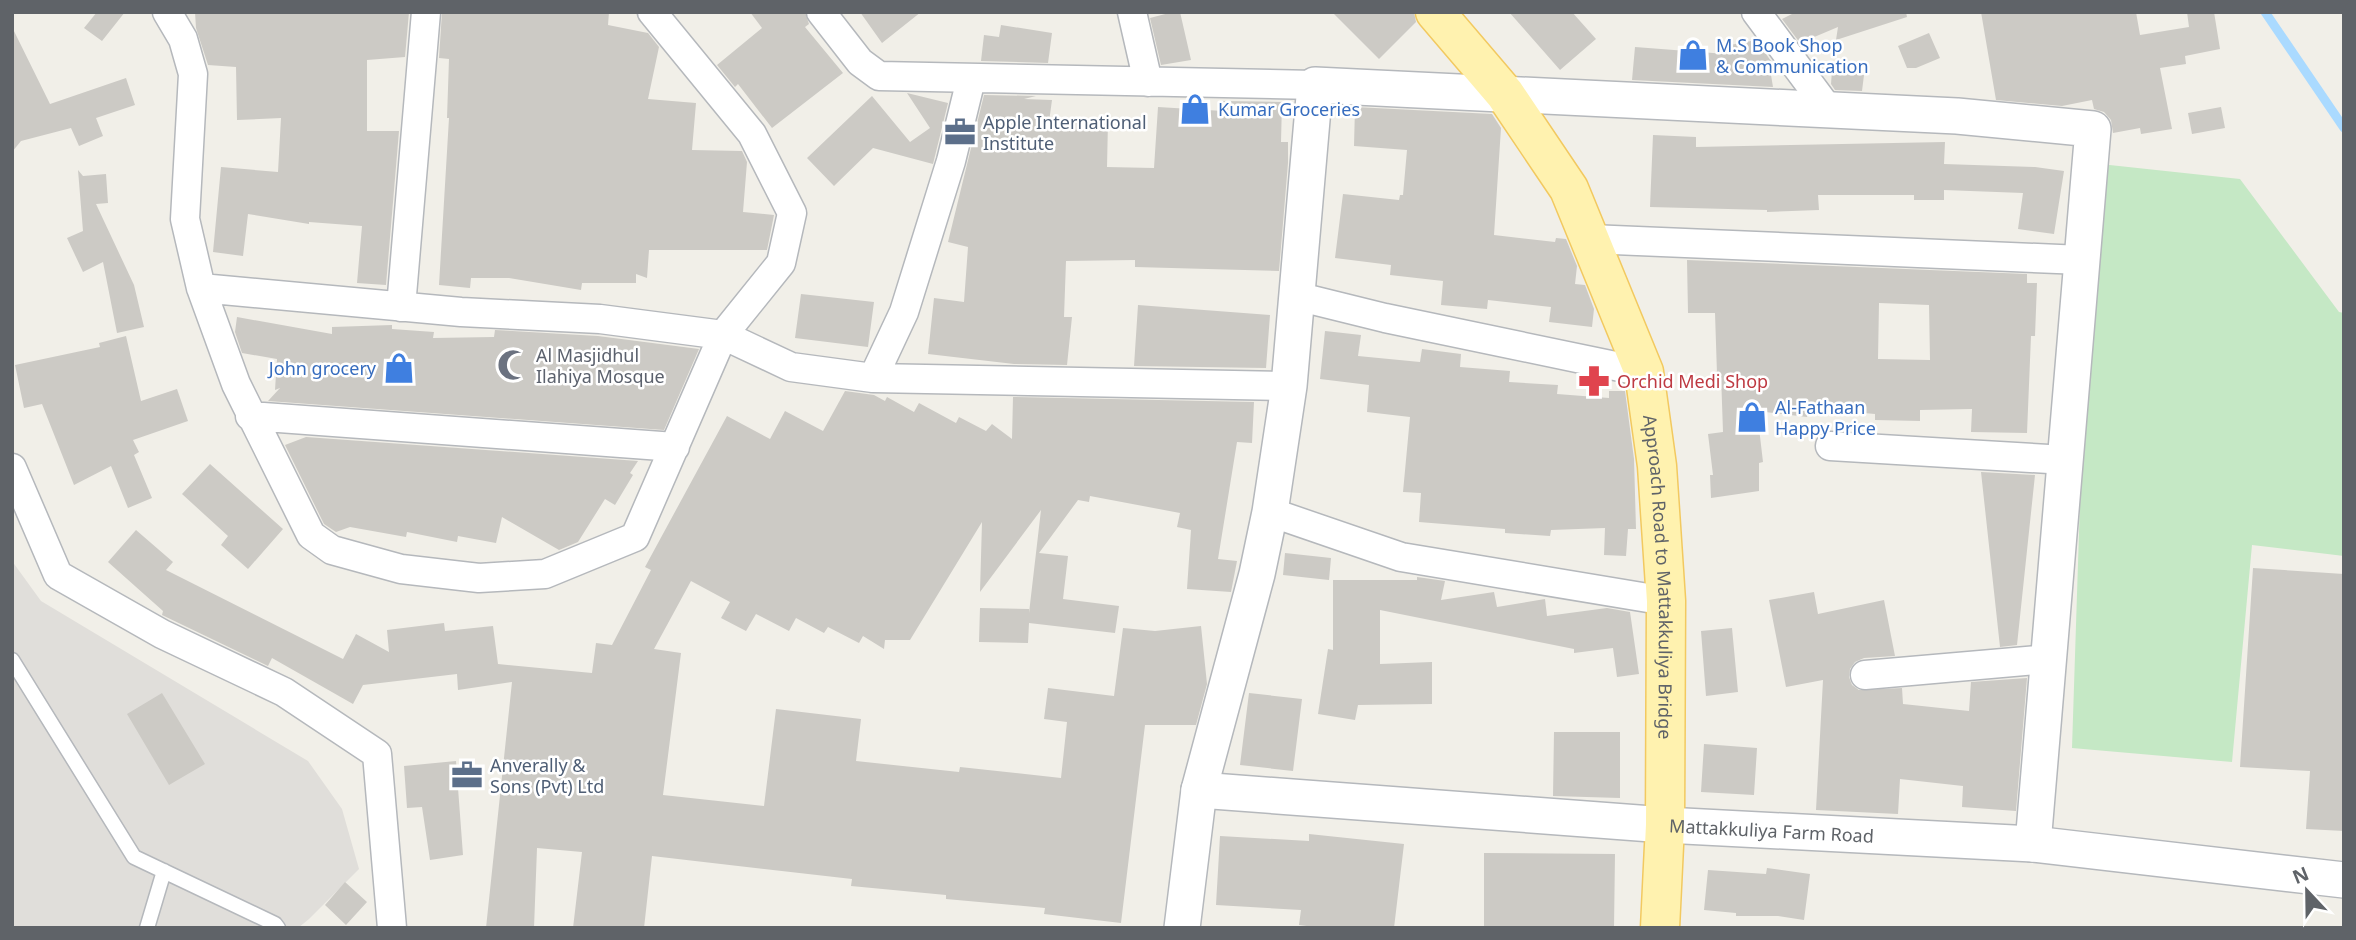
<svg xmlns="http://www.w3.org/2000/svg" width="2356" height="940" font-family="'Noto Sans',sans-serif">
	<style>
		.industrial { fill: #e0deda }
		.green { fill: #c5e8c5 }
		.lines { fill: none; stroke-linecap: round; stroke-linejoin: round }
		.stream { stroke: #aadaff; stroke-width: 9 }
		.building { fill: #cccac5; fill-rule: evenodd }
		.service-casing { stroke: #b5b8bc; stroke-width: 17 }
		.minor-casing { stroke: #b5b8bc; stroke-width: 31 }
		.tertiary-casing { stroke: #b5b8bc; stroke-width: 38 }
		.primary-casing { stroke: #f2c960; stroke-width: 41 }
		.service { stroke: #fff; stroke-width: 14 }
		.minor { stroke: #fff; stroke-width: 28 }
		.tertiary { stroke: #fff; stroke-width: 35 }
		.primary { stroke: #fff2af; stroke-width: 38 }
		.labels { text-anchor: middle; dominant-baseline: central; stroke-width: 5; stroke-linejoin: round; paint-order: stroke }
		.shop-label { font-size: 18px; fill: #366cbe; stroke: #fff; text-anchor: start }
		.service-label { font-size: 18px; fill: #4e5e75; stroke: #fff; text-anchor: start }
		.worship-label { font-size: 18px; fill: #5b616d; stroke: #fff; text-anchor: start }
		.health-label { font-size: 18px; fill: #be3a42; stroke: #fff; text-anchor: start }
		.street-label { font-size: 18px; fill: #5f6368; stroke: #fff }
	</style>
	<rect width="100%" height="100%" fill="#f1efe8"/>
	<path class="industrial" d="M12 561 41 601 308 761 342 809 359 869 309 919 298 928H12Z"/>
	<path class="green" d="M2091 163 2240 179 2339 312 2344 313V556L2252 545 2232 762 2072 748Z"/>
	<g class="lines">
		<path class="stream" d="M2265 12 2344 128"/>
	</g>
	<path class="building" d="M97 12H125L102 41 84 28Z
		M195 12H409L405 57 367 60V131H399L386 285 357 283 362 226 309 222V224L248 214 243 256 213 252 221 167 278 172 281 118 237 120 236 67 208 65 196 28Z
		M442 12H609L608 25 648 33 659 47 648 99 696 103 692 150 742 151 747 162 743 212 774 215 767 250H649L647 278 636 274V283H582L581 290 509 278H471L470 288 439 285 449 118H447L449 59 439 58Z
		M750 12H805L809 24 805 27 843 73 772 128 738 84 735 87 717 65 762 28Z
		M860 12H921L882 43Z
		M1173 12H1180L1191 60 1161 65 1150 18Z
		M1332 12H1414L1416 22 1379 59Z
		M1509 12H1572L1596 39 1560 70Z
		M1796 12H1906L1907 17 1836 40 1838 27 1800 43 1782 19Z
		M1981 12H2136L2140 35 2189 27 2187 12H2214L2220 49 2185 56 2186 64 2160 68 2172 129 2141 134 2140 128 2113 133 2111 120 2104 112 2094 109 2092 100 2062 106 1996 100Z
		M1001 25 1052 33 1048 63 981 61 984 35 999 37Z
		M12 27 50 104 126 78 135 105 96 118 103 136 79 146 71 128 21 141 12 152Z
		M1929 33 1940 58 1916 68H1907L1898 46Z
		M1756 40 1771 61 1766 62 1769 63 1773 87 1632 80 1635 47 1726 54 1725 46Z
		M1832 71 1864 75 1862 91 1835 90 1831 84Z
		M907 93 948 103 933 164 873 148 834 186 807 158 872 96 910 142 930 128Z
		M984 95 1036 96 1024 99 1052 100 1049 122 1108 121 1107 167 1154 168 1158 107 1223 111V101L1282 102 1281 142H1288V163L1279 271 1135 267V260L1066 261 1064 317H1072L1067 365 1014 364 928 354 934 298 964 302 968 247 948 242Z
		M1355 107 1492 114 1501 128 1494 235 1555 242 1556 238 1566 239 1577 266 1575 284 1585 285 1594 309 1592 327 1549 322 1551 307 1488 300 1487 309 1441 305 1443 281 1390 275 1391 265 1335 258 1343 194 1399 200 1400 195H1403L1407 150 1354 146Z
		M2221 107 2225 128 2192 134 2188 113Z
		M1653 135 1696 137V147L1945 142 1944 164 2035 167 2064 171 2054 234 2018 229 2023 193 1944 190V200H1914V195H1818L1819 210 1767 212V210L1650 207Z
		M78 170 83 176 106 174 108 203 96 204 134 285 144 327 117 333 103 262 83 272 67 238 83 231Z
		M1687 260 2027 274V283H2037L2035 336H2031L2027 433 1971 432 1972 409 1920 410V421L1875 420V414L1808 408 1807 417 1757 411 1763 462 1759 463V491L1711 498 1710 475H1713L1708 434 1723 432 1721 374H1717L1715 313H1688ZM1879 303 1929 305 1930 360 1878 359Z
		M801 294 874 302 868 347 795 338Z
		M1138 305 1270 315 1266 368 1134 366Z
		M237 317 332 334V327L392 325V329L434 332 433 338 494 337 495 330 598 336 699 349 664 430 268 401 280 388 275 390 277 359 242 353 235 332Z
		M1325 331 1361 335 1358 356 1420 362 1422 349 1461 354 1460 367 1510 371 1509 382 1558 385 1557 394 1609 398V391H1625L1634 459 1636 529H1628L1626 556 1604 555 1605 528 1551 530 1550 536 1505 533V529L1419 522 1421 493 1403 492 1410 417 1367 412 1369 385 1320 379Z
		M126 336 141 401 177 389 188 421 133 440 139 452 134 455 152 498 128 508 111 466 74 485 42 404 24 408 15 365 100 347 99 343Z
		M845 391 874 395 885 401 887 397 914 412 919 403 956 423 959 417 986 431 992 424 1012 439 1013 397 1254 402 1252 443 1237 442 1218 559 1237 561 1231 592 1187 589 1191 530 1177 527 1180 513 1090 496 1089 502 1078 500 1039 553 1068 556 1063 599 1119 606 1115 633 1029 623 1028 643 979 642 980 608 1029 609V613L1041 510 980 592 982 522 910 640H885L884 649 863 636 859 643 828 627 824 633 796 618 789 631 756 614 746 631 721 618 730 602 691 581 654 649 681 653 663 795 764 806 776 709 861 719 856 761 959 772 960 767 1061 778 1067 722 1044 719 1048 688 1114 696 1123 628 1155 631 1201 626 1207 684 1196 725H1145L1121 923 1044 914 1045 908 946 899V895L851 886 852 879 652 856 644 928H573L582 852 537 848 534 928H486L512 682 458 690 457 674 363 685 353 704 272 658 268 666 162 615 163 611 108 562 136 530 173 562 166 570 343 659 356 634 389 652 387 630 444 623 445 631 493 626 498 664 592 673 596 643 612 645 651 570 645 567 727 416 770 439 785 411 823 431Z
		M306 437 638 461 630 473 633 475 615 505 605 499 578 542 559 550 502 517 496 543 458 536 457 542 407 532 406 537 350 527 336 532 324 524 285 445Z
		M210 464 283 529 248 569 221 545 228 536 182 494Z
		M1981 472 2035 475 2017 645 2000 647Z
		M1285 553 1331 558 1329 580 1283 575Z
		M2253 568 2344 574V831L2306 829 2310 771 2240 767Z
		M1417 577 1445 581 1441 600 1494 592 1497 607 1545 599 1547 616 1607 608 1630 612 1639 674 1617 677 1613 648 1574 653V649L1380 610V664L1432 662V704L1358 705 1355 720 1318 714 1328 649 1333 650V580H1417Z
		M1814 592 1818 614 1884 600 1895 656 1864 658 1855 662 1850 669 1849 677 1852 685 1859 690 1902 688 1903 704 1969 711 1971 682 2027 678 2016 811 1962 807 1963 786 1900 779 1898 814 1816 810 1823 680 1786 687 1769 600Z
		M1732 628 1738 692 1706 696 1701 631Z
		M162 693 205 764 169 785 127 714Z
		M1249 693 1302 699 1293 771 1240 765Z
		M1554 732H1620V798L1553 796Z
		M1704 744 1757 748 1754 795 1701 792Z
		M456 761 463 855 430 860 422 807 407 808 404 766Z
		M1309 834 1404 844 1394 928H1322L1299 925 1301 910 1216 905 1220 836 1309 841Z
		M1484 853 1615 854 1614 928H1484Z
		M1767 868 1810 874 1804 920 1778 916H1736V913L1704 910 1708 870 1766 874Z
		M345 882 367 902 346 925 325 905Z"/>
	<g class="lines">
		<defs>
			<path id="service" d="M12 660 134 857 275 924 278 928
				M147 928 164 871"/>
			<path id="minor" d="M167 12 183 39 193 74 185 219 201 288 236 384 311 535 332 550 401 569 479 578 545 574 635 537 723 335 791 367 873 378 1289 386
				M821 12 860 62 879 76 1315 85
				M1132 12 1148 82
				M1756 12 1829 110
				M1590 239 2082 260
				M201 288 461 312 600 319 723 335 781 263 792 213 752 134 652 12
				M1296 296 1385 318 1644 372
				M401 307 426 12
				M873 378 904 312 951 161 971 79
				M250 416 675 447
				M1830 446 2066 460
				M12 468 58 575 162 634 284 692 377 754 392 928
				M1270 512 1401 557 1666 601
				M1865 675 2049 659"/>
			<g id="tertiary">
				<path id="s1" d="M1199 790 1665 825 2033 844 2344 880"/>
				<path d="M1182 928 1199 790 1257 574 1270 512 1289 386 1315 85 1957 116 2093 129 2033 844"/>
			</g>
			<g id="primary">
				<path id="s2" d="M1435 12 1505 94 1569 189 1644 372 1657 466 1666 601 1665 825 1660 928"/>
			</g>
		</defs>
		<use href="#service" class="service-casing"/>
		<use href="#minor" class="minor-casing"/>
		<use href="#tertiary" class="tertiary-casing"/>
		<use href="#primary" class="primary-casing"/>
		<use href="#service" class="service"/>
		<use href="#minor" class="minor"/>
		<use href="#tertiary" class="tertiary"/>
		<use href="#primary" class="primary"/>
	</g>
	<defs>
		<symbol id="shop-bare" viewBox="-9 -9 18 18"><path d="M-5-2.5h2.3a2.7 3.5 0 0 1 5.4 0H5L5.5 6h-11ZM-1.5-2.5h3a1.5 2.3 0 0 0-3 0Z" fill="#3f7fe0" stroke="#fff" stroke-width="2.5" paint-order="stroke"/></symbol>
		<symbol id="office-bare" viewBox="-9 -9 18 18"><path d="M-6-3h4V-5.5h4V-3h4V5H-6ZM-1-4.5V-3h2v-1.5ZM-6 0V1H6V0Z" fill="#5c6f8a" stroke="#fff" stroke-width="2.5" paint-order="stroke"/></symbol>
		<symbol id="mosque-bare" viewBox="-9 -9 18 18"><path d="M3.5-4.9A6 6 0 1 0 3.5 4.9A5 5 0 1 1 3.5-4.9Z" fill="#6b7280" stroke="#fff" stroke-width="2.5" paint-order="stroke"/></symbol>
		<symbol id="pharmacy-bare" viewBox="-9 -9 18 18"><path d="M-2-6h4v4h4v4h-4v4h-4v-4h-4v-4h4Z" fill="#e0444e" stroke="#fff" stroke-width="2.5" paint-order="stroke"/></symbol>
	</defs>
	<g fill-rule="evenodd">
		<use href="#shop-bare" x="1671" y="33" width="44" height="44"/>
		<use href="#shop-bare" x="1173" y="87" width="44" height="44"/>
		<use href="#office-bare" x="938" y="110" width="44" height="44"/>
		<use href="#mosque-bare" x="491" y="343" width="44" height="44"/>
		<use href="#shop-bare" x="377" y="346" width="44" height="44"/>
		<use href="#pharmacy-bare" x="1572" y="359" width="44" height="44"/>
		<use href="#shop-bare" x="1730" y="395" width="44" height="44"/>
		<use href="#office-bare" x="445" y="753" width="44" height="44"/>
	</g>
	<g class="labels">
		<g class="shop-label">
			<text x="1716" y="45">M.S Book Shop<tspan x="1716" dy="21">&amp; Communication</tspan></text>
			<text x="1218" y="109">Kumar Groceries</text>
			<text x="376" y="368" text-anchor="end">John grocery</text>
			<text x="1775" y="407">Al-Fathaan<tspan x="1775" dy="21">Happy Price</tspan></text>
		</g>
		<g class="service-label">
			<text x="983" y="122">Apple International<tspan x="983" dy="21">Institute</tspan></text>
			<text x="490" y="765">Anverally &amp;<tspan x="490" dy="21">Sons (Pvt) Ltd</tspan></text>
		</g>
		<g class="worship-label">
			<text x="536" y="355">Al Masjidhul<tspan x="536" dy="21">Ilahiya Mosque</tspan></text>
		</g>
		<g class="health-label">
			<text x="1617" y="381">Orchid Medi Shop</text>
		</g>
		<g class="street-label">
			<text stroke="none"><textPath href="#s2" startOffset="626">Approach Road to Mattakkuliya Bridge</textPath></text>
			<text stroke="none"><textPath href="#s1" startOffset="574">Mattakkuliya Farm Road</textPath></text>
		</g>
	</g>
	<rect width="2356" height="940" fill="none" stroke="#5f6368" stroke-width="28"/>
	<g transform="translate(2307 891) rotate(338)" stroke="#ffffff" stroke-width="5" paint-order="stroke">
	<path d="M0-5L12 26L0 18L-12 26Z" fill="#5f6368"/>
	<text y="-10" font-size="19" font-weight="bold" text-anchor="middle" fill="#5f6368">N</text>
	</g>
</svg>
